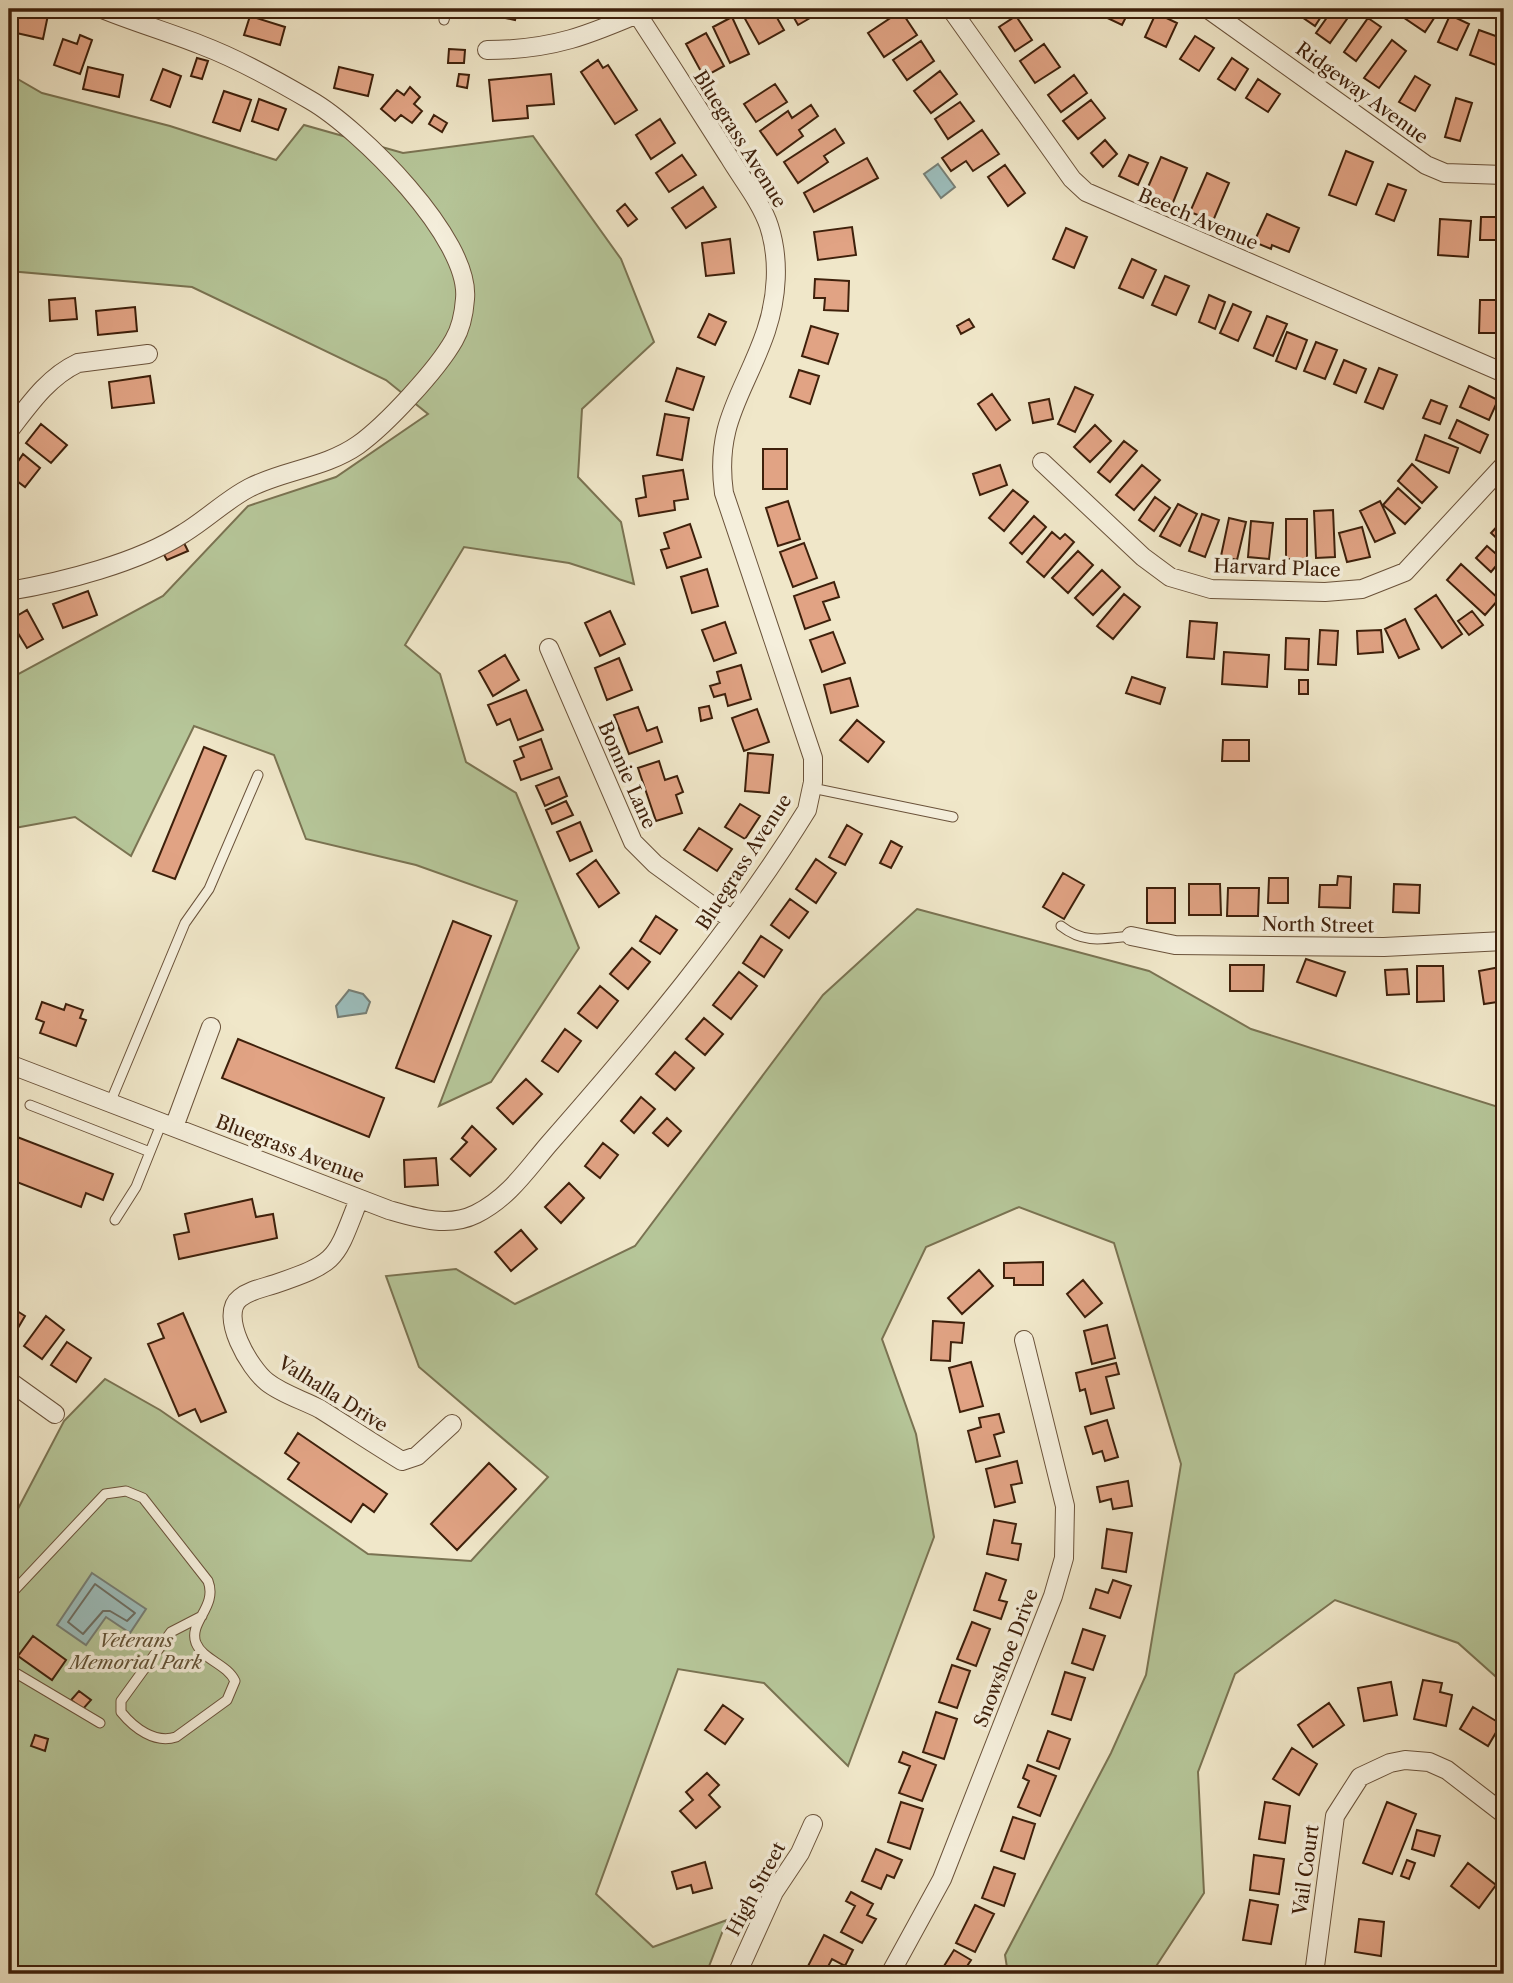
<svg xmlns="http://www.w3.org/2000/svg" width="1513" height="1983" font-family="'Libre Caslon Text',serif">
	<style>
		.green { fill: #b6c699; stroke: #7a7352; stroke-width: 2 }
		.water { fill: #9cbebd; stroke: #767f76; stroke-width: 2 }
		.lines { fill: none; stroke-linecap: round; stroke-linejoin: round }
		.shore { stroke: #6d6f64; stroke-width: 2 }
		.building { fill: #e1a384; stroke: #3e200b; stroke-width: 2 }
		.lane-casing { stroke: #6a523a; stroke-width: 11 }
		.street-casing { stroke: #6a523a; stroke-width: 20 }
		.lane { stroke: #f5efdc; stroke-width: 9 }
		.street { stroke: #f5efdc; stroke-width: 18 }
		.labels { text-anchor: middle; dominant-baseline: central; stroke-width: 7; stroke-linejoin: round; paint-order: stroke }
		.street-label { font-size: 19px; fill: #3e200b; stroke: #f5efdc }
		.park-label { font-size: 19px; font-style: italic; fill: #625236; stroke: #f5efdc }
	</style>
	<rect width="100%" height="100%" fill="#f0e7c9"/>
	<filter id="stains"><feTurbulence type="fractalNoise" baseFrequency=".00286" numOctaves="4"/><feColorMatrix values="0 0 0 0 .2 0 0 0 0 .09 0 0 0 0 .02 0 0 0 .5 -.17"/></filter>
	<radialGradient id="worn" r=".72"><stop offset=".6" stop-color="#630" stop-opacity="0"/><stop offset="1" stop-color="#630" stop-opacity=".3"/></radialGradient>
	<path class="green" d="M9 74 42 93 170 126 276 160 304 125 403 153 533 136 621 259 654 342 582 409 578 477 621 522 634 584 569 563 464 547 405 645 440 674 466 762 516 793 579 948 491 1082 439 1106 517 901 416 865 306 839 274 755 194 726 131 856 75 817 9 829V679L163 596 248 506 336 477 428 414 386 380 192 287 9 271Z
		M917 909 1149 971 1251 1029 1498 1107 1504 1104V1684L1458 1643 1335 1600 1235 1674 1198 1772 1204 1893 1151 1974H1008L1005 1955 1111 1753 1146 1675 1181 1464 1114 1243 1019 1207 926 1247 882 1339 916 1434 934 1537 848 1766 764 1683 678 1669 596 1894 653 1947 727 1920 706 1974H9V1526L64 1421 105 1379 160 1410 368 1554 471 1561 548 1477 419 1367 386 1276 456 1269 515 1304 635 1246 823 995Z"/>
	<path class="water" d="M938 164 955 187 941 198 924 174Z
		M349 990 363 994 370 1002 366 1013 338 1017 336 1006Z
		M92 1573 146 1609 130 1633 106 1617 86 1645 57 1625Z"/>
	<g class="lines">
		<path class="shore" d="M95 1584 135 1613 127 1621 110 1611H103L83 1634 68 1622Z"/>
	</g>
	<path class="building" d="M17 9 48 15 43 39 12 32Z
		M477 9H518L515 20 476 12Z
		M759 9H772L784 30 759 44 744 17Z
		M789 9H824V10L798 25Z
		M1102 9H1130L1122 25 1099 14Z
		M1304 9H1326L1315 26 1299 15Z
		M1333 9H1354L1330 43 1316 33Z
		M1391 9H1440L1425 32Z
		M901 11 917 35 884 57 868 33Z
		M1156 13 1177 23 1166 47 1145 37Z
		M1450 15 1469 24 1457 50 1438 42Z
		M250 16 285 27 280 45 244 35Z
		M1016 16 1032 40 1015 51 999 27Z
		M732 17 749 54 730 63 713 27Z
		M1368 18 1381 27 1356 61 1344 52Z
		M1479 30 1504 39V68L1470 55Z
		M706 33 724 66 704 77 686 44Z
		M80 35 92 40 80 74 54 65 63 39 77 44Z
		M1195 36 1214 48 1199 71 1180 59Z
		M1392 40 1406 51 1379 88 1364 78Z
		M921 41 934 61 907 80 893 60Z
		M1044 44 1060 67 1035 83 1020 61Z
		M449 49 465 50 464 63H448Z
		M197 58 208 61 202 79 191 76Z
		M1232 58 1248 69 1235 90 1218 79Z
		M598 60 603 68 608 65 637 110 615 124 581 72Z
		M88 67 123 75 119 97 83 89Z
		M339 67 373 75 368 96 334 88Z
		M163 69 181 76 170 107 151 100Z
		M940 71 957 94 931 113 914 91Z
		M459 74 469 75 467 88 457 86Z
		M551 74 554 104 527 106 528 118 493 121 489 80Z
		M1074 75 1087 93 1061 112 1048 95Z
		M1415 76 1430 85 1415 111 1399 102Z
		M1258 79 1280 94 1268 112 1246 98Z
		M775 84 787 102 756 122 744 104Z
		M410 87 420 97 414 104 422 111 412 123 401 115 395 121 381 109 397 90 404 95Z
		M224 91 251 100 240 131 213 122Z
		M1456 98 1472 103 1460 141 1445 137Z
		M259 99 286 109 278 130 252 121Z
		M1091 100 1105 118 1078 139 1063 121Z
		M960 102 974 121 948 139 935 119Z
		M811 105 818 116 799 130 803 136 777 155 760 131 788 111 792 118Z
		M434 115 447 123 442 132 429 124Z
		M660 119 675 143 651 159 636 135Z
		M835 129 844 143 824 156 828 162 798 183 784 162Z
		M982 130 999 154 973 171 966 161 951 171 942 158Z
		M1105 140 1117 154 1103 167 1091 153Z
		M1346 151 1373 162 1356 205 1329 195Z
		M682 155 696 175 669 192 656 173Z
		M1129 155 1148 163 1138 185 1119 176Z
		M1161 157 1187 168 1172 205 1145 194Z
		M867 158 878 178 814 212 804 193Z
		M1005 165 1025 193 1008 206 988 177Z
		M1207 173 1229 183 1213 221 1190 212Z
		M1388 184 1406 190 1394 221 1376 214Z
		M703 187 716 207 686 228 672 208Z
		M625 204 637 219 628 226 617 211Z
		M1267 214 1299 228 1289 252 1272 245 1271 249 1254 242Z
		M1481 217H1504V240H1480Z
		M1440 219 1471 221 1468 257 1438 255Z
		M852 227 856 255 818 260 814 232Z
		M1066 228 1087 237 1074 268 1053 259Z
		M730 239 734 273 706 276 702 243Z
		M1132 259 1156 270 1143 298 1119 288Z
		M1165 276 1189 286 1176 315 1152 305Z
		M815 279 849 281 848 311 824 310 825 298H814Z
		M1209 295 1225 302 1215 329 1199 322Z
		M75 298 77 319 50 321 49 300Z
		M1480 300H1504V333H1479Z
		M1233 304 1251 312 1238 341 1220 333Z
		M135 307 137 331 98 335 96 311Z
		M709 314 726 322 715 345 698 337Z
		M1267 316 1287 324 1273 356 1254 348Z
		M969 319 974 327 961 334 957 326Z
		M811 326 838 334 828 364 802 356Z
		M1287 332 1307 340 1296 369 1276 361Z
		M1316 342 1337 350 1325 379 1304 371Z
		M1344 360 1366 369 1356 393 1334 384Z
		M677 368 704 377 693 410 666 401Z
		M1379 368 1397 375 1383 409 1365 402Z
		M799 370 819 376 810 404 790 397Z
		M150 376 154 403 112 408 109 382Z
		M1469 386 1498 400 1489 420 1460 407Z
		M1075 387 1093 395 1075 432 1058 424Z
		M992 394 1010 420 996 430 978 404Z
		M1049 399 1053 419 1033 423 1029 403Z
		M1431 400 1447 406 1440 424 1423 418Z
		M665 414 689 418 682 460 657 455Z
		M1457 420 1488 435 1480 453 1449 438Z
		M41 424 67 445 51 463 26 443Z
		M1095 425 1111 441 1090 462 1074 447Z
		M1425 435 1458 448 1449 473 1416 460Z
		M1124 441 1137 451 1110 482 1098 472Z
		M763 449H787V489H763Z
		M23 454 40 468 25 487 9 475Z
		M1412 464 1437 487 1422 503 1398 481Z
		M1000 465 1007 485 980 495 973 474Z
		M1142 465 1160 480 1134 510 1116 495Z
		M683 470 688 499 674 501 675 510 639 516 636 499 646 497 643 476Z
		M1398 488 1420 508 1405 524 1383 505Z
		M1013 490 1028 502 1004 531 989 518Z
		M1155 497 1170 508 1154 531 1139 520Z
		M788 501 800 539 778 546 766 508Z
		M1380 501 1395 533 1375 542 1360 511Z
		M1178 504 1197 514 1180 546 1160 536Z
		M1333 510 1335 557 1316 558 1314 511Z
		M1202 514 1219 520 1205 557 1189 551Z
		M1034 516 1046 527 1022 554 1010 543Z
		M1229 518 1246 522 1237 560 1221 556Z
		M1286 519H1307V559H1286Z
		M1504 519V545L1491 533Z
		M1251 521 1273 523 1269 559 1248 557Z
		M690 524 701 557 667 568 661 550 669 548 664 533Z
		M1362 527 1370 557 1347 562 1339 533Z
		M1052 532 1060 539 1065 534 1074 542 1044 577 1027 562Z
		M184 543 188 551 167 560 163 553Z
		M804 543 817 578 793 587 780 552Z
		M1487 546 1502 559 1491 572 1476 558Z
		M1078 551 1093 565 1068 593 1052 578Z
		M1461 564 1499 599 1485 615 1447 580Z
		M707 569 718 606 692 613 681 577Z
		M1102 570 1120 587 1093 615 1075 598Z
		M834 582 839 597 823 602 830 620 805 629 794 596Z
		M88 591 97 615 63 628 53 604Z
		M1124 594 1140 607 1113 639 1097 626Z
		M1436 595 1462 634 1442 648 1415 609Z
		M27 610 43 639 27 648 10 620Z
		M610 611 625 644 600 656 585 623Z
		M1472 611 1483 625 1469 635 1458 621Z
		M1405 619 1419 649 1399 658 1385 629Z
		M1190 621 1217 623 1214 659 1187 657Z
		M725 622 736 653 714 661 702 630Z
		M1320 630 1338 631 1336 665 1318 664Z
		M1381 630 1383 652 1358 654 1357 631Z
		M833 632 845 663 822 672 810 640Z
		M1286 638 1309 639 1308 670 1285 669Z
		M1224 652 1269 655 1267 687 1222 684Z
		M505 655 519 680 493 696 479 671Z
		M619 658 632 690 607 700 595 668Z
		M741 665 751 699 728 706 725 694 714 697 710 686 720 683 717 672Z
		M1132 677 1165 688 1160 704 1126 693Z
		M850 678 858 706 831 713 824 685Z
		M1299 680H1308V694H1299Z
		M526 690 543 730 518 740 510 719 497 725 488 705Z
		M709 706 712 718 701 721 699 708Z
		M638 707 647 731 657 727 662 742 629 754 614 715Z
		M757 709 769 742 744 751 732 718Z
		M857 720 884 742 868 762 840 740Z
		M541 739 552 769 521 780 514 761 524 757 520 747Z
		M1223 740H1249V761H1222Z
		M204 747 226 756 175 879 153 871Z
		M748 753 773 755 769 793 745 791Z
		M659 761 665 780 677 776 683 792 676 795 682 813 656 821 638 768Z
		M559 777 567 796 545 806 536 786Z
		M566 801 573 815 552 824 546 810Z
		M740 804 760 816 745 839 725 827Z
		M580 822 592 851 570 861 557 832Z
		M847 825 862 834 845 865 829 857Z
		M699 828 732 849 717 871 684 850Z
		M891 841 902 847 891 868 880 863Z
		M816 859 836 873 816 903 796 889Z
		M596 860 619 893 599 907 577 874Z
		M1063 873 1084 885 1064 919 1043 907Z
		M1338 876 1351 877 1350 908 1319 907 1320 885H1337Z
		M1269 878H1288V903H1268Z
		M1189 884H1220L1221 915H1189Z
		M1394 884 1420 885 1419 913 1393 912Z
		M1147 888H1175V923H1147Z
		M1228 888H1259L1258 916H1227Z
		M790 899 808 912 789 938 771 925Z
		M656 916 677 930 660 954 640 941Z
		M453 921 491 936 434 1082 396 1068Z
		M761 936 782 950 764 977 743 963Z
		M632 948 650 962 628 989 610 974Z
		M1306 959 1345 972 1336 996 1297 982Z
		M1230 965H1264L1263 991H1230Z
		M1417 966H1443L1444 1001 1417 1002Z
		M1500 967 1504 1001 1484 1004 1479 971Z
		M1407 969 1409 994 1387 995 1385 970Z
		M739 972 757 986 731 1019 713 1005Z
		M600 986 618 1001 597 1028 578 1013Z
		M42 1002 64 1010 66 1004 83 1010 80 1018 86 1020 76 1046 40 1033 44 1022 36 1019Z
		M704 1018 723 1034 705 1055 686 1039Z
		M565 1029 581 1041 558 1072 542 1061Z
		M238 1039 384 1098 369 1137 222 1078Z
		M675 1052 694 1068 675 1090 656 1074Z
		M526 1079 542 1094 513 1124 497 1108Z
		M641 1097 655 1109 634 1133 621 1121Z
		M667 1118 681 1131 668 1146 653 1133Z
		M472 1126 496 1149 470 1176 451 1159 467 1142 462 1138Z
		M12 1135 113 1174 103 1200 86 1193 81 1207 9 1179 13 1170 9 1168V1143Z
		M603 1143 618 1155 600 1178 585 1166Z
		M436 1158 438 1185 405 1187 404 1160Z
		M569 1183 584 1198 561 1223 545 1207Z
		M252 1199 256 1217 273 1214 277 1238 179 1259 174 1235 189 1232 185 1214Z
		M521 1230 537 1249 511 1271 495 1252Z
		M1043 1262V1285H1014V1278H1004V1263Z
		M979 1270 993 1286 962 1314 948 1298Z
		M1083 1280 1102 1303 1085 1317 1067 1294Z
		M9 1306 25 1316 11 1340 9 1339Z
		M183 1313 226 1412 201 1422 195 1409 179 1416 148 1344 164 1338 158 1324Z
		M46 1316 64 1330 42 1359 24 1346Z
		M933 1321 964 1323 962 1343 951 1342 950 1361 931 1360Z
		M1107 1325 1115 1358 1092 1364 1084 1331Z
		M67 1342 91 1358 76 1382 51 1365Z
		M971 1362 983 1406 960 1412 949 1368Z
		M1116 1363 1119 1374 1106 1377 1114 1408 1091 1414 1085 1389 1080 1391 1076 1373Z
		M999 1414 1004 1432 994 1435 1000 1456 976 1462 968 1431 981 1427 979 1418Z
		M1107 1420 1118 1457 1105 1461 1102 1451 1093 1454 1085 1427Z
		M298 1433 387 1494 374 1512 363 1504 351 1522 288 1479 299 1463 285 1453Z
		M1017 1461 1022 1483 1011 1485 1015 1502 995 1507 986 1469Z
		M489 1463 516 1489 457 1550 431 1524Z
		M1128 1481 1132 1506 1113 1509 1111 1499 1100 1502 1097 1487Z
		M994 1520 1016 1524 1012 1543 1021 1544 1018 1560 987 1554Z
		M1107 1529 1132 1533 1126 1572 1102 1568Z
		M986 1573 1006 1580 999 1600 1007 1602 1001 1619 974 1610Z
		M1113 1580 1131 1586 1120 1618 1090 1608 1096 1589 1108 1593Z
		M972 1622 990 1629 976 1666 957 1659Z
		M1083 1629 1105 1636 1093 1670 1072 1663Z
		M33 1636 66 1660 52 1680 18 1656Z
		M952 1665 970 1671 957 1708 939 1702Z
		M1065 1672 1085 1678 1071 1720 1052 1714Z
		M1423 1680 1442 1683 1440 1692 1452 1695 1446 1726 1414 1719Z
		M1391 1682 1397 1715 1364 1721 1358 1688Z
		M79 1691 91 1700 83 1709 71 1700Z
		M1329 1703 1344 1725 1313 1747 1298 1725Z
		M723 1705 743 1719 725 1744 705 1730Z
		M1473 1707 1501 1724 1488 1746 1460 1729Z
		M936 1712 957 1719 944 1759 923 1752Z
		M1048 1731 1070 1739 1059 1769 1037 1761Z
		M35 1735 48 1739 45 1751 31 1746Z
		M1292 1748 1317 1764 1299 1795 1273 1779Z
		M903 1752 936 1765 922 1801 899 1793 910 1766 899 1762Z
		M1028 1765 1056 1776 1040 1816 1018 1807 1029 1781 1023 1778Z
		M707 1773 719 1785 709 1795 720 1807 696 1828 680 1811 693 1800 686 1792Z
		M901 1802 923 1809 910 1849 888 1842Z
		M1265 1802 1290 1806 1285 1843 1259 1839Z
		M1387 1802 1416 1814 1392 1874 1363 1863Z
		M1013 1817 1035 1824 1024 1859 1001 1851Z
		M1417 1830 1440 1836 1434 1856 1412 1849Z
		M876 1849 902 1860 894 1878 887 1875 881 1889 862 1881Z
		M1254 1855 1284 1859 1279 1894 1250 1890Z
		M1407 1860 1415 1863 1409 1879 1401 1876Z
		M705 1862 712 1888 693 1893 691 1885 677 1889 672 1872Z
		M1468 1863 1496 1885 1479 1908 1451 1886Z
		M994 1867 1015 1874 1004 1906 982 1898Z
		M851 1892 873 1904 867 1915 876 1919 862 1943 841 1932 855 1906 846 1901Z
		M1250 1900 1278 1905 1271 1944 1243 1940Z
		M975 1905 994 1914 975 1952 956 1943Z
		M1359 1919 1384 1922 1381 1956 1355 1952Z
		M824 1935 853 1950 845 1966 832 1959 824 1974H818L807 1968Z
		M954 1950 971 1960 962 1974H939Z"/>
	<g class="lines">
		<defs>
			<path id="lane" d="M444 20 447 9
				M812 788 953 817
				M1061 926C1084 944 1103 939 1131 936
				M110 1103 185 923 209 889 258 775
				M30 1105 150 1152
				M115 1220 136 1187 162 1122
				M9 1596 105 1494 126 1491 143 1498 208 1581C218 1607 188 1622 196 1643 203 1660 227 1664 235 1681L227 1700 176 1737C155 1744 134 1728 121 1712V1701L171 1632 202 1616
				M9 1669 100 1723"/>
			<path id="street" d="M951 9 1072 179 1086 192 1504 373
				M1208 9 1426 165 1445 173 1504 175
				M487 50C553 50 589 35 649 9
				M9 431C29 405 48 377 78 363L148 354
				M1042 462 1143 557 1170 577 1211 589 1325 592 1362 589 1405 572 1504 465
				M9 591C62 582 138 563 184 533 207 519 226 500 249 488 284 470 325 468 358 445 386 425 437 370 454 340 461 328 464 313 465 299 471 239 359 128 310 100 276 80 238 59 201 45 168 32 134 22 102 9
				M549 648 633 842 655 864 732 920
				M1131 936 1175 945 1384 947 1504 941
				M9 1064 389 1210C417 1218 448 1228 476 1214 508 1198 526 1171 548 1145 641 1039 733 930 807 810L813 782V758L724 493C714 422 745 393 766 331 777 298 780 260 769 226 761 202 742 179 729 157 698 108 666 58 634 9
				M174 1127 211 1027
				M359 1199C335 1260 339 1262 275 1284 263 1288 250 1290 240 1298 218 1315 250 1369 267 1382 282 1394 303 1400 320 1409 347 1426 374 1444 402 1461L417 1456 452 1424
				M9 1381 55 1414
				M737 1974 774 1892 800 1853 813 1824
				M890 1974 942 1879 1053 1596 1064 1558 1065 1506 1024 1340
				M1314 1974 1335 1816 1360 1777 1390 1763 1405 1760 1429 1762 1447 1770 1504 1814"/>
		</defs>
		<use href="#lane" class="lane-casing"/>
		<use href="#street" class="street-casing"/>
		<use href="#lane" class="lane"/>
		<use href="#street" class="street"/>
	</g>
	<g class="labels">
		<g class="street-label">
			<text transform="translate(1362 93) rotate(36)">Ridgeway Avenue</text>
			<text transform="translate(740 139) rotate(58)">Bluegrass Avenue</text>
			<text transform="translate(1198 219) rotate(23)">Beech Avenue</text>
			<text transform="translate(1277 568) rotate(2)">Harvard Place</text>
			<text transform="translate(627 775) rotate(66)">Bonnie Lane</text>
			<text transform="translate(744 862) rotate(-57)">Bluegrass Avenue</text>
			<text transform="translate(1318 925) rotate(1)">North Street</text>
			<text transform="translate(290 1149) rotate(21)">Bluegrass Avenue</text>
			<text transform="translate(333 1394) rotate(32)">Valhalla Drive</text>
			<text transform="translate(1006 1658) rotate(-69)">Snowshoe Drive</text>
			<text transform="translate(1306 1870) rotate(-82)">Vail Court</text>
			<text transform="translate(756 1889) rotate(-62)">High Street</text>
		</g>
		<g class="park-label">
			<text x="136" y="1640">Veterans<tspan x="136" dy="22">Memorial Park</tspan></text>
		</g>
	</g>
	<rect width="1513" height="1983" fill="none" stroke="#f0e7c9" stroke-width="35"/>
	<rect x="10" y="10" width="1492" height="1962" fill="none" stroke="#3e200b" stroke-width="3.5"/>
	<rect x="18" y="18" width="1478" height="1948" fill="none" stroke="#3e200b" stroke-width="2"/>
	<rect width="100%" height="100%" filter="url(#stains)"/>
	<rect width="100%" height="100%" fill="url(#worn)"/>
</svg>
